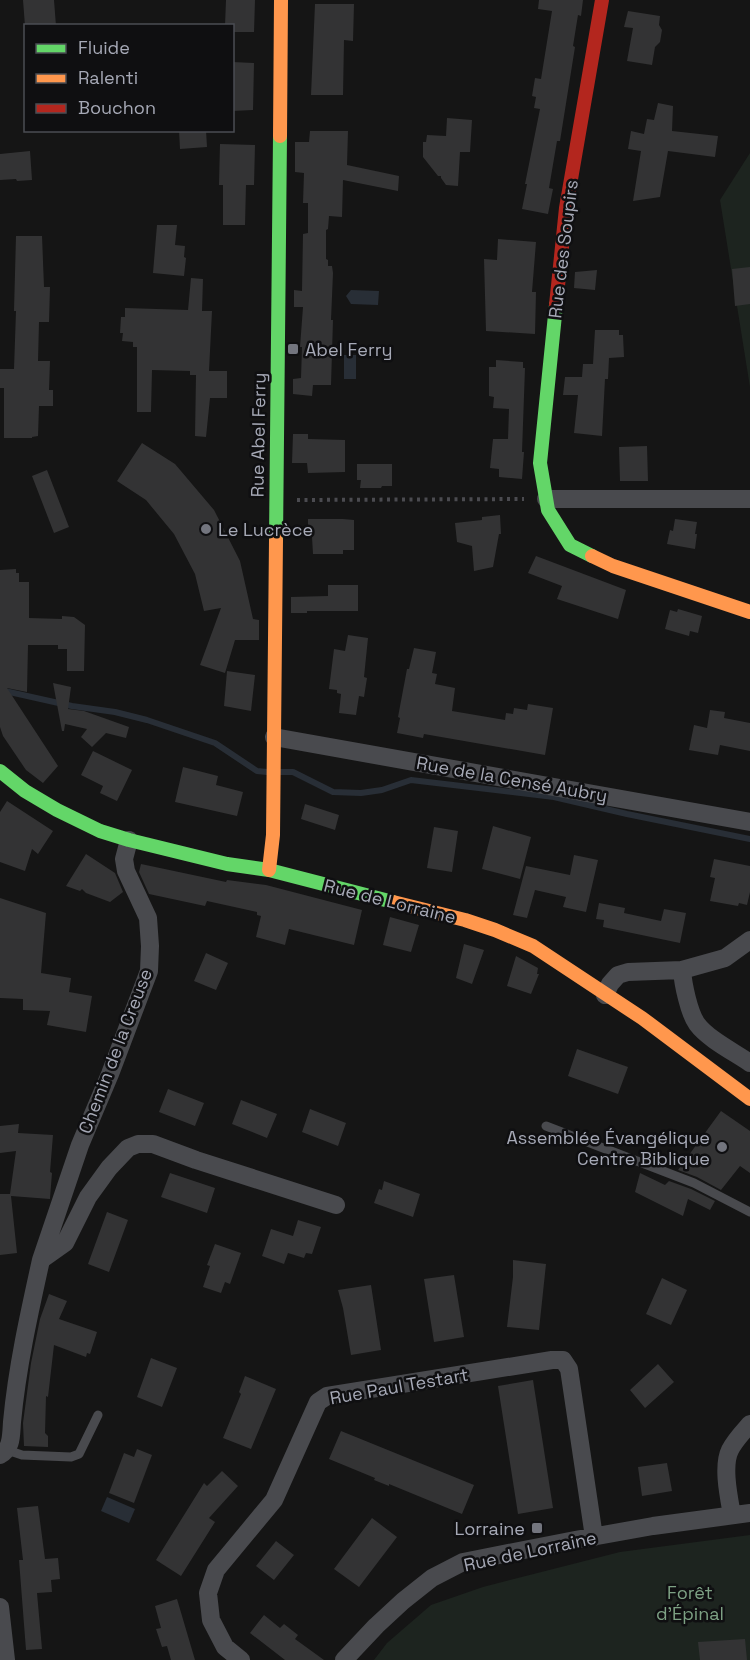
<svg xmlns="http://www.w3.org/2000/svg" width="750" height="1660" font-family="'Space Grotesk',sans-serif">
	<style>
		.green { fill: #1d241f }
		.water { fill: #282e36 }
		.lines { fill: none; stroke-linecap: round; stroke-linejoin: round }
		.stream { stroke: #282e36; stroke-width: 6 }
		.building { fill: #333334 }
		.path { stroke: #4b4b50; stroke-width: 4; stroke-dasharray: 3 4.5; stroke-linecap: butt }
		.lane { stroke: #494a4e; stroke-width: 9 }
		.street { stroke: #494a4e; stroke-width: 18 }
		.fast { stroke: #63d668; stroke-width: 14 }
		.slow { stroke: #ff974d; stroke-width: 14 }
		.jam { stroke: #b3261e; stroke-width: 14 }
		.poi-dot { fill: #73757e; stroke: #0f0f11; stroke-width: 2 }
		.labels { text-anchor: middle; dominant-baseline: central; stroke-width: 5; stroke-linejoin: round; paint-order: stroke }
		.street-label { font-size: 18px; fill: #a6a9b6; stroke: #0f0f11 }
		.poi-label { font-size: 18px; fill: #a6a9b6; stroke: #0f0f11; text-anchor: start }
		.park-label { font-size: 18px; fill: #7da184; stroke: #0f0f11 }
	</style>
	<rect width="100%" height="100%" fill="#151515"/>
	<path class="green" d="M750 153V387L720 200Z
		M750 1535V1660H374L387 1643 431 1605 483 1587 620 1552Z"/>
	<path class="water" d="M351 290 379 291 378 305 351 304 346 296Z
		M344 355H356V379H344Z
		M107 1497 135 1509 129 1523 101 1511Z"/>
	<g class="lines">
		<path class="stream" d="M0 690 72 706 115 712 147 720 215 743 257 771 267 772
			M280 772H293L333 792 361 793 382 790 411 780 554 797 627 814 750 839"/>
	</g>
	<path class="building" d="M23 0H54L56 26H25Z
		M226 0H255L254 32H232V26H225Z
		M539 0H583L581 16 578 15 573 46 575 47 560 141H557L549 188 553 189 548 214 522 209 527 184H525L540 109 534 108 536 97 532 96 535 78 541 79 552 11 538 9Z
		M315 4H354L353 41 344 40 343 95H311Z
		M628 11 660 16 659 25 662 30 660 42 655 47 652 65 627 61 633 28 624 27Z
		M232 62 254 63 253 110 232 111Z
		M658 103 673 106 672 131 718 136 715 157 668 151 660 197 633 201 641 151 628 149 631 131 644 134 647 119 654 120Z
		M447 118 472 120 470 152H460L458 186 446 185 441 178V176H438L423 157V142H426L427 135 446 136Z
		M179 130H206L207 147 180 149Z
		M310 131H348L347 165 399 176 398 191 343 180 342 217 329 216 328 229 326 230V259L328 260V266H332L333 273 331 320H333L331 385H313L312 396 293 394V379L301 378 302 347H300L303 307H294V290L302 291 303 234 308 233V203H303L304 173 295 172V142H309Z
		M220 144 255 145 254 185H246L245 225H223V185H219Z
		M30 151 32 180 17 181 16 179 0 180V154Z
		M157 225H177L175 245 185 246 184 257 186 258 184 276 153 273Z
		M16 236H42L44 287H50L49 322H39L38 361H50L49 390H53V406H39L38 436 32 437V438H4V388H0V369H14L16 311H14Z
		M498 239 536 242 532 292H536L535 334 486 331 484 259 497 260Z
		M750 267V304L735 306 732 269Z
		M597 270 595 290 574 288 575 272Z
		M191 278 203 279 202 311H212L209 371H227V398H210L206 437 195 436 196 375H190V371L152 370 151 412H137V347H133V342L122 341 123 333H120L121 317H125V308L188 310Z
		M595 330H619V335H623L624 357 609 358 608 379H605L602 436 574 433 578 395H563L565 377H582L583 364H593Z
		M496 360 523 362V368H525L522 452H524L522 479 499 477V469L490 468 493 439H508L509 409 493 408 494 397 489 396V367H496Z
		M293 434H308V439L345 440V472L308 473 307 463H292Z
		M142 443 175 464 214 510 240 561 253 619 259 620V640H235L225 673 200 665 221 608 204 611 195 574 174 534 146 500 117 481Z
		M647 446 648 481H620L619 447Z
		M357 464H392V486H382L381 488H360L361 480H357Z
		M47 470 69 527 54 533 32 476Z
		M500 515 501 534H499L493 567 474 571 472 546 457 542 455 523 482 520V517Z
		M308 519H343L354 520V550H343V554H313L312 537H308Z
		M675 519 697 522 695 534H697L695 549 667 544 670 530 673 531Z
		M536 556 626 590 618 619 557 599 562 586 528 573Z
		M16 569V573H19V582H29V618L62 619V616L74 617 85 625 84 671H67V649H58V645H28L27 692 7 688 58 766 43 783 26 770 3 736 0 727V570Z
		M328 585H358V611H307V613H291V597L328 596Z
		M678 609 702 616 698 633 690 631 689 636 665 629 670 610 677 612Z
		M348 635 368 638 364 677 367 678 364 697 359 696 356 715 339 713 341 694 337 693V690L329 689 334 649 345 651Z
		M414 648 436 652 432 673 437 674 435 684 455 688 452 711 505 720 506 713 513 714 514 708 527 710 528 704 553 708 545 755 424 734 423 738 397 733 400 718 398 717 407 669H409Z
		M227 671 255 675 251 711 224 706Z
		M53 683 71 687 68 709 84 711 129 727 126 738 106 733 92 747 81 737 87 729 65 724 64 731H62Z
		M710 710 725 712 724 718 750 723V751L720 745 718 755 689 750 694 725 707 728Z
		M93 751 132 770 117 801 100 793 103 786 81 775Z
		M183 767 218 776 216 785 243 792 237 816 175 802Z
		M7 801 53 831 38 854 32 849 25 871 0 862V812Z
		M305 804 339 815 335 830 301 819Z
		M493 826 531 837 520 879 482 869Z
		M434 827 458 831 452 872 427 868Z
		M86 854 115 873 123 892 110 902 86 893 82 889 80 891 66 886Z
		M574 855 598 860 586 912 563 907 566 897 535 890 527 918 513 915 526 866 570 875Z
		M714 859 750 866V892L747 905 739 903 738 906 710 901 715 878 710 877Z
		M141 864 226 882 227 880 266 885 362 910 354 945 289 929 285 945 256 937 261 916 257 915V912L207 901 205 906 149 894 139 872Z
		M0 898 46 913 41 973 71 978 69 992 92 996 86 1032 47 1025 50 1011 23 1010V999L0 998Z
		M599 903 625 908 624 913 661 921 664 909 686 913 680 943 603 927 604 920 596 919Z
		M390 917 419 925 411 952 383 945Z
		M464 944 484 950 472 984 456 978Z
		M206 953 228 963 216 990 194 981Z
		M516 956 538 968 537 974H539L531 994 507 986Z
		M577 1049 628 1067 618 1094 568 1076Z
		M168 1089 204 1103 195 1126 159 1112Z
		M241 1100 277 1114 267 1138 232 1124Z
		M310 1109 346 1123 338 1146 302 1132Z
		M721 1111 750 1131V1173L740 1166 721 1190 697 1177 678 1170Z
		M19 1124 18 1133 53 1135 50 1172 52 1173 50 1198V1199L11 1196 17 1253 0 1255V1194H10L16 1151 0 1153V1126Z
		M170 1173 215 1188 207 1213 161 1197Z
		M640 1173 665 1185 669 1181 691 1189 715 1201 710 1210 688 1199 683 1216 635 1192Z
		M384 1181 420 1194 413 1217 374 1203 379 1189 382 1190Z
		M107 1212 128 1220 109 1272 88 1264Z
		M298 1220 321 1227 312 1254 306 1253 304 1258 288 1253 284 1264 262 1256 271 1229 293 1236Z
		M215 1244 241 1253 230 1284 225 1282 221 1293 203 1287 210 1266 207 1265Z
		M513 1260 546 1264 539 1330 507 1327 513 1277Z
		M454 1275 464 1337 434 1342 424 1279Z
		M662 1278 687 1290 671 1325 646 1314Z
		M371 1285 381 1350 351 1355 343 1308 338 1290Z
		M49 1294 67 1301 59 1319 97 1332 90 1354 87 1353 86 1357 54 1345 48 1397 46 1396 45 1433 48 1436V1447L24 1446 23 1423 31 1363 40 1319Z
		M151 1358 177 1368 162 1407 137 1397Z
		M658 1364 674 1382 645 1408 630 1390Z
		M245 1376 276 1389 251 1449 223 1438 241 1394 239 1392Z
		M533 1380 553 1508 518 1514 498 1386Z
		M341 1431 474 1485 462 1514 389 1484V1486L374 1480 375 1478 329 1459Z
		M137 1449 152 1455 134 1503 109 1493 124 1453 134 1457Z
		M667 1463 672 1491 642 1496 638 1467Z
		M222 1471 238 1486 209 1518 215 1522 181 1576 156 1560 204 1483 207 1486Z
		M38 1506 45 1559 58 1558 60 1579 51 1580 52 1592 37 1593 42 1649 26 1650 19 1560H23L17 1508Z
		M372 1518 397 1537 359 1587 334 1569Z
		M276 1541 294 1555 274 1580 256 1566Z
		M177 1599 195 1660H171L167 1646 162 1647 156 1629 161 1628 155 1606Z
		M264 1615 280 1628 284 1624 298 1635 295 1639 324 1660H285L250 1633Z
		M745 1639 747 1660H700L698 1642Z"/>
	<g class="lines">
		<path class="path" d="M297 500 524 499"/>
		<path class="lane" d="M546 1126 694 1183 750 1212
			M7 1450 22 1455 71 1457 79 1454 98 1415"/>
		<path class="street" d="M546 499H750
			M274 737 750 822
			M682 970C683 984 689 1013 697 1024 708 1039 734 1052 750 1063
			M605 995 610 984 618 975 628 972 682 970 725 958 750 940
			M41 1260 80 1145 110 1074 149 971 150 946 148 918 126 871 124 859 129 840
			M0 1455C12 1449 11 1435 12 1422 17 1368 29 1314 41 1260L65 1243 88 1197 109 1168 128 1148 138 1144H153L196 1160 336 1205
			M732 1515C729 1498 722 1466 730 1450 735 1440 743 1432 750 1424
			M0 1607 6 1660
			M241 1660 225 1647 211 1620 208 1593 216 1570 274 1500 318 1402 327 1396 552 1360H563L569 1369 594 1537
			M344 1660 376 1626 403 1601 432 1578 463 1562 575 1540 653 1526 750 1513"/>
		<path class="fast" d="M556 305 540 463 548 510 570 545 592 556
			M276 540 280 136
			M0 771 25 791 57 810 100 831 129 840 227 864 269 870 393 902"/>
		<path class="slow" d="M280 136 281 0
			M592 556 613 566 750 612
			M269 870 273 835 276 540
			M393 902 465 920 495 930 533 946 642 1018 750 1099"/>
		<path class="jam" d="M556 305 566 208 602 0"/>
	</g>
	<g class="poi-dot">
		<rect x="287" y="343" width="12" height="12" rx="3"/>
		<circle cx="206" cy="529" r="6"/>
		<circle cx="722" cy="1147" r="6"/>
		<rect x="531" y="1522" width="12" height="12" rx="3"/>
	</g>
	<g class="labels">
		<g class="street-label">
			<text transform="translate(563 249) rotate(-83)">Rue des Soupirs</text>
			<text transform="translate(258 435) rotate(-89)">Rue Abel Ferry</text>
			<text transform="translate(512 779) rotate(10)">Rue de la Censé Aubry</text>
			<text transform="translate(390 901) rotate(14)">Rue de Lorraine</text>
			<text transform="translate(115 1051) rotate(-69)">Chemin de la Creuse</text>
			<text transform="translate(399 1386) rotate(-10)">Rue Paul Testart</text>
			<text transform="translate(530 1551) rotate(-12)">Rue de Lorraine</text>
		</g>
		<g class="poi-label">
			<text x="305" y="349">Abel Ferry</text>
			<text x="218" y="529">Le Lucrèce</text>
			<text x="710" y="1137" text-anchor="end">Assemblée Évangélique<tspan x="710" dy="21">Centre Biblique</tspan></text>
			<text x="525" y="1528" text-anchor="end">Lorraine</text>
		</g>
		<g class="park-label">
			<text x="690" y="1592">Forêt<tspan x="690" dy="21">d'Épinal</tspan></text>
		</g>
	</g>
	<rect x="24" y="24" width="210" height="108" fill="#0f0f11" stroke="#4b4d53" stroke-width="1.5"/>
	<rect x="36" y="44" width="30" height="9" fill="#63d668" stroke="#4b4d53" stroke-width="1.5"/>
	<text x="78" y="54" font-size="18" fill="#a6a9b6">Fluide</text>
	<rect x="36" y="74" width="30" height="9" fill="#ff974d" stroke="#4b4d53" stroke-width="1.5"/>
	<text x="78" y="84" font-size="18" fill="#a6a9b6">Ralenti</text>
	<rect x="36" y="104" width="30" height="9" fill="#b3261e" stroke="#4b4d53" stroke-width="1.5"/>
	<text x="78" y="114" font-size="18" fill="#a6a9b6">Bouchon</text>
</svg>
